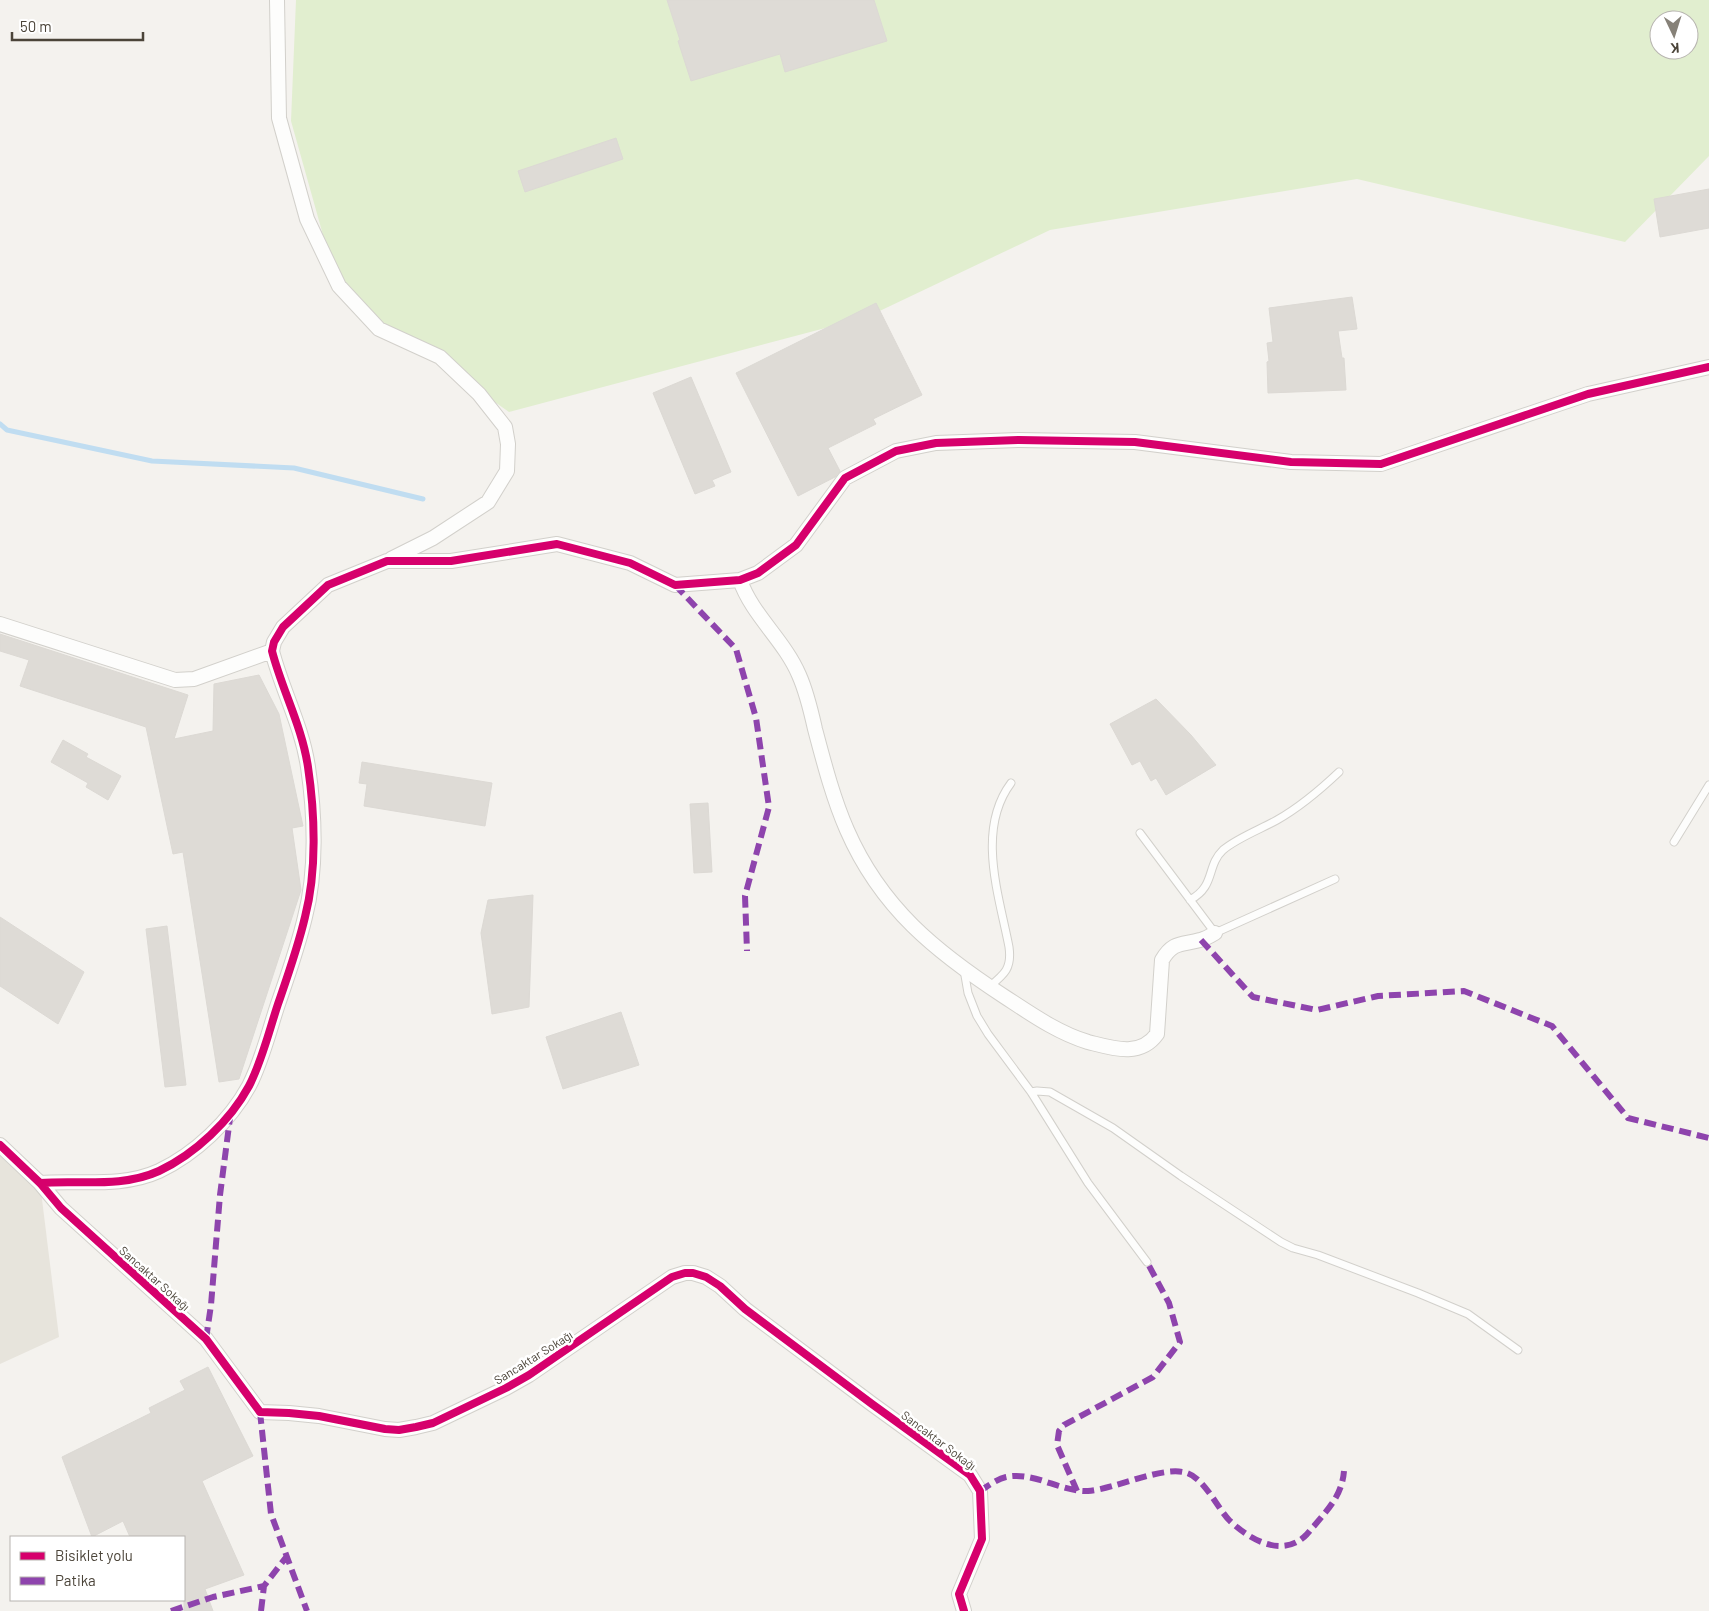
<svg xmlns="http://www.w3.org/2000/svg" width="1709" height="1611" font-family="Barlow,sans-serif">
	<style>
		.residential { fill: #e7e4dc }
		.green { fill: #e1eecf; fill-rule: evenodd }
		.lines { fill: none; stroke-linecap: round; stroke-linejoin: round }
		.stream { stroke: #c0ddf1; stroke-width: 5 }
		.building { fill: #dedbd6; stroke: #dcd9d4 }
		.service-casing { stroke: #d2d0cb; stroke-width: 9 }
		.minor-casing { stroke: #d2d0cb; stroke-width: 16 }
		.service { stroke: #fdfdfc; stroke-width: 7 }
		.minor { stroke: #fdfdfc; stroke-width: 14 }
		.quiet { stroke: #8e44ad; stroke-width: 6; stroke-dasharray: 12 6; stroke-linecap: butt }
		.cycleway-casing { stroke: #fff; stroke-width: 11 }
		.cycleway { stroke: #d6006c; stroke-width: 8 }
		.labels { text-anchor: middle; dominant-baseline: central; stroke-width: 5; stroke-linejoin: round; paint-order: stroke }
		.street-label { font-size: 12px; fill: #4b4439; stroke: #fff }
	</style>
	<rect width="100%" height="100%" fill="#f4f2ee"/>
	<path class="residential" d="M0 1150 40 1183 59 1337 0 1364Z"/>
	<path class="green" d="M296 0H1709V156L1625 242 1357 179 1050 230 867 317 509 412 339 292 291 121ZM1659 20H1689V50H1659Z"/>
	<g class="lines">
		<path class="stream" d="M0 424 7 430 152 461 294 468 423 499"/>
	</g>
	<path class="building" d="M667 0H874L887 41 785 72 780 54 691 81 678 41 680 40Z
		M616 138 623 159 525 192 518 171Z
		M1709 189V228L1660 237 1654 199Z
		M1352 297 1357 329 1338 331 1342 358H1344L1346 390 1268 393 1267 362 1269 361 1267 343 1273 342 1269 308Z
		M876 303 922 395 873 419 876 424 828 448 840 471 835 477 798 496 736 373Z
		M691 377 731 472 712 480 715 486 695 494 653 393Z
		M0 634 188 695 174 739 213 731 214 684 259 675 279 714 303 826 292 828 301 890 239 1079 219 1082 183 852 173 854 146 727 20 686 29 660 0 651Z
		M1156 699 1191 735 1216 765 1166 795 1156 778 1151 781 1140 761 1132 765 1110 724Z
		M63 740 88 754 86 757 121 776 108 800 86 787 88 783 51 762Z
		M362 762 492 783 485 826 364 806 367 784 359 783Z
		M708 803 712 872 694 873 690 804Z
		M533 895 529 1007 492 1014 481 933 488 900Z
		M0 917 84 972 58 1024 0 986Z
		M167 926 186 1085 165 1087 146 929Z
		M621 1012 639 1065 563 1089 546 1037Z
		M208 1367 253 1456 202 1481 244 1575 205 1589 213 1611H184V1537H130L123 1521 92 1537 62 1457 151 1413 149 1408 185 1390 180 1381Z"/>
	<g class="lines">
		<defs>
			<path id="service" d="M1140 833 1215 933 1335 879
				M1674 842 1709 785
				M1190 900C1216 886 1206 866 1223 850 1237 838 1261 829 1277 820 1300 807 1320 790 1339 772
				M964 970 968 993 977 1016 988 1034 1031 1092 1088 1183 1147 1262
				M989 987C1005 974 1012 968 1009 947 999 895 976 830 1011 783
				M1031 1092 1037 1091 1050 1092 1113 1128 1181 1176 1281 1242 1293 1248 1318 1255 1418 1293 1468 1314 1518 1350"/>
			<path id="minor" d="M277 0 279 118 307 219 339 286 379 329 440 357 479 394 505 427 508 444 507 471 488 502 433 538 391 559
				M740 580C752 615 784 640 799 675 807 693 811 711 815 729 824 763 833 798 847 830 881 908 936 952 1005 997 1031 1014 1058 1033 1088 1042 1112 1048 1140 1058 1157 1034L1162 960C1173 941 1182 945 1200 940 1205 939 1210 936 1215 933
				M0 624 175 680 194 679 272 651
				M0 1145 40 1183 61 1208 206 1339 260 1412 289 1413 319 1416 385 1429 399 1430 416 1427 433 1423 506 1388 529 1375 672 1277 685 1273H693L706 1277 720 1286 745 1309 872 1404 970 1475 980 1491 982 1539 959 1594 964 1611
				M40 1183C79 1180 122 1188 159 1171 195 1154 230 1121 249 1086 262 1061 269 1031 278 1004 288 975 298 947 305 917 317 871 315 814 308 767 302 726 282 690 272 651L274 642 283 627 328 585 387 561H451L557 544 630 563 675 585 740 580 758 573 796 545 845 478 896 451 936 443 1019 440 1135 442 1291 462 1381 464 1588 394 1709 367"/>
		</defs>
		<use href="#service" class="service-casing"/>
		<use href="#minor" class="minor-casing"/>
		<use href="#service" class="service"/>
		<use href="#minor" class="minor"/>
		<path class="quiet" d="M675 585 736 649 756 718 769 807 745 896 747 951
			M1201 940 1253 997 1317 1010 1378 996 1464 991 1552 1026 1628 1118 1709 1138
			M206 1339 211 1305 220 1195 230 1118
			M260 1412 271 1514 307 1611
			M980 1491C988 1486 997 1479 1006 1477 1034 1471 1060 1492 1088 1491 1116 1489 1163 1465 1187 1473 1205 1479 1217 1508 1230 1521 1248 1538 1280 1558 1304 1537 1308 1534 1311 1529 1314 1526 1329 1508 1342 1495 1344 1471
			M1077 1491 1057 1445 1059 1431 1064 1425 1153 1377 1180 1342 1169 1303 1147 1262
			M171 1611 213 1597 264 1586
			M261 1611 264 1586 287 1556"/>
		<defs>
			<path id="cycleway" d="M0 1145 40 1183 61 1208 206 1339 260 1412 289 1413 319 1416 385 1429 399 1430 416 1427 433 1423 506 1388 529 1375 672 1277 685 1273H693L706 1277 720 1286 745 1309 872 1404 970 1475 980 1491 982 1539 959 1594 964 1611
				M40 1183C79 1180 122 1188 159 1171 195 1154 230 1121 249 1086 262 1061 269 1031 278 1004 288 975 298 947 305 917 317 871 315 814 308 767 302 726 282 690 272 651L274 642 283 627 328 585 387 561H451L557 544 630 563 675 585 740 580 758 573 796 545 845 478 896 451 936 443 1019 440 1135 442 1291 462 1381 464 1588 394 1709 367"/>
		</defs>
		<use href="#cycleway" class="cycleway-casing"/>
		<use href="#cycleway" class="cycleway"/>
	</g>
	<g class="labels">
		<g class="street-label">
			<text transform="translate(155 1278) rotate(42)">Sancaktar Sokağı</text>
			<text transform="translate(533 1357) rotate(-32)">Sancaktar Sokağı</text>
			<text transform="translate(939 1440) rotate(37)">Sancaktar Sokağı</text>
		</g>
	</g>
	<rect x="10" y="1536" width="175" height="65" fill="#ffffff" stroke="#b7b4b0"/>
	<rect x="20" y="1552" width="25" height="8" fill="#d6006c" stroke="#b7b4b0"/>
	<text x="55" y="1561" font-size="15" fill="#4b4439">Bisiklet yolu</text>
	<rect x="20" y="1577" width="25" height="8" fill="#8e44ad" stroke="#b7b4b0"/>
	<text x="55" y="1586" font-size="15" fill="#4b4439">Patika</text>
	<g transform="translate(1674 35) rotate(176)"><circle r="24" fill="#ffffff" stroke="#b7b4b0"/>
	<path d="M0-4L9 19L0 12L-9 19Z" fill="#868178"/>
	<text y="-8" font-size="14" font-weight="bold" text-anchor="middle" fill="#4b4439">K</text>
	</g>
	<path d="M12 32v8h131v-8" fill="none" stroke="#4b4439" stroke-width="2.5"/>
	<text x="20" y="32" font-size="15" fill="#4b4439" stroke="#ffffff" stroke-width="4" paint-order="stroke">50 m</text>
</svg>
